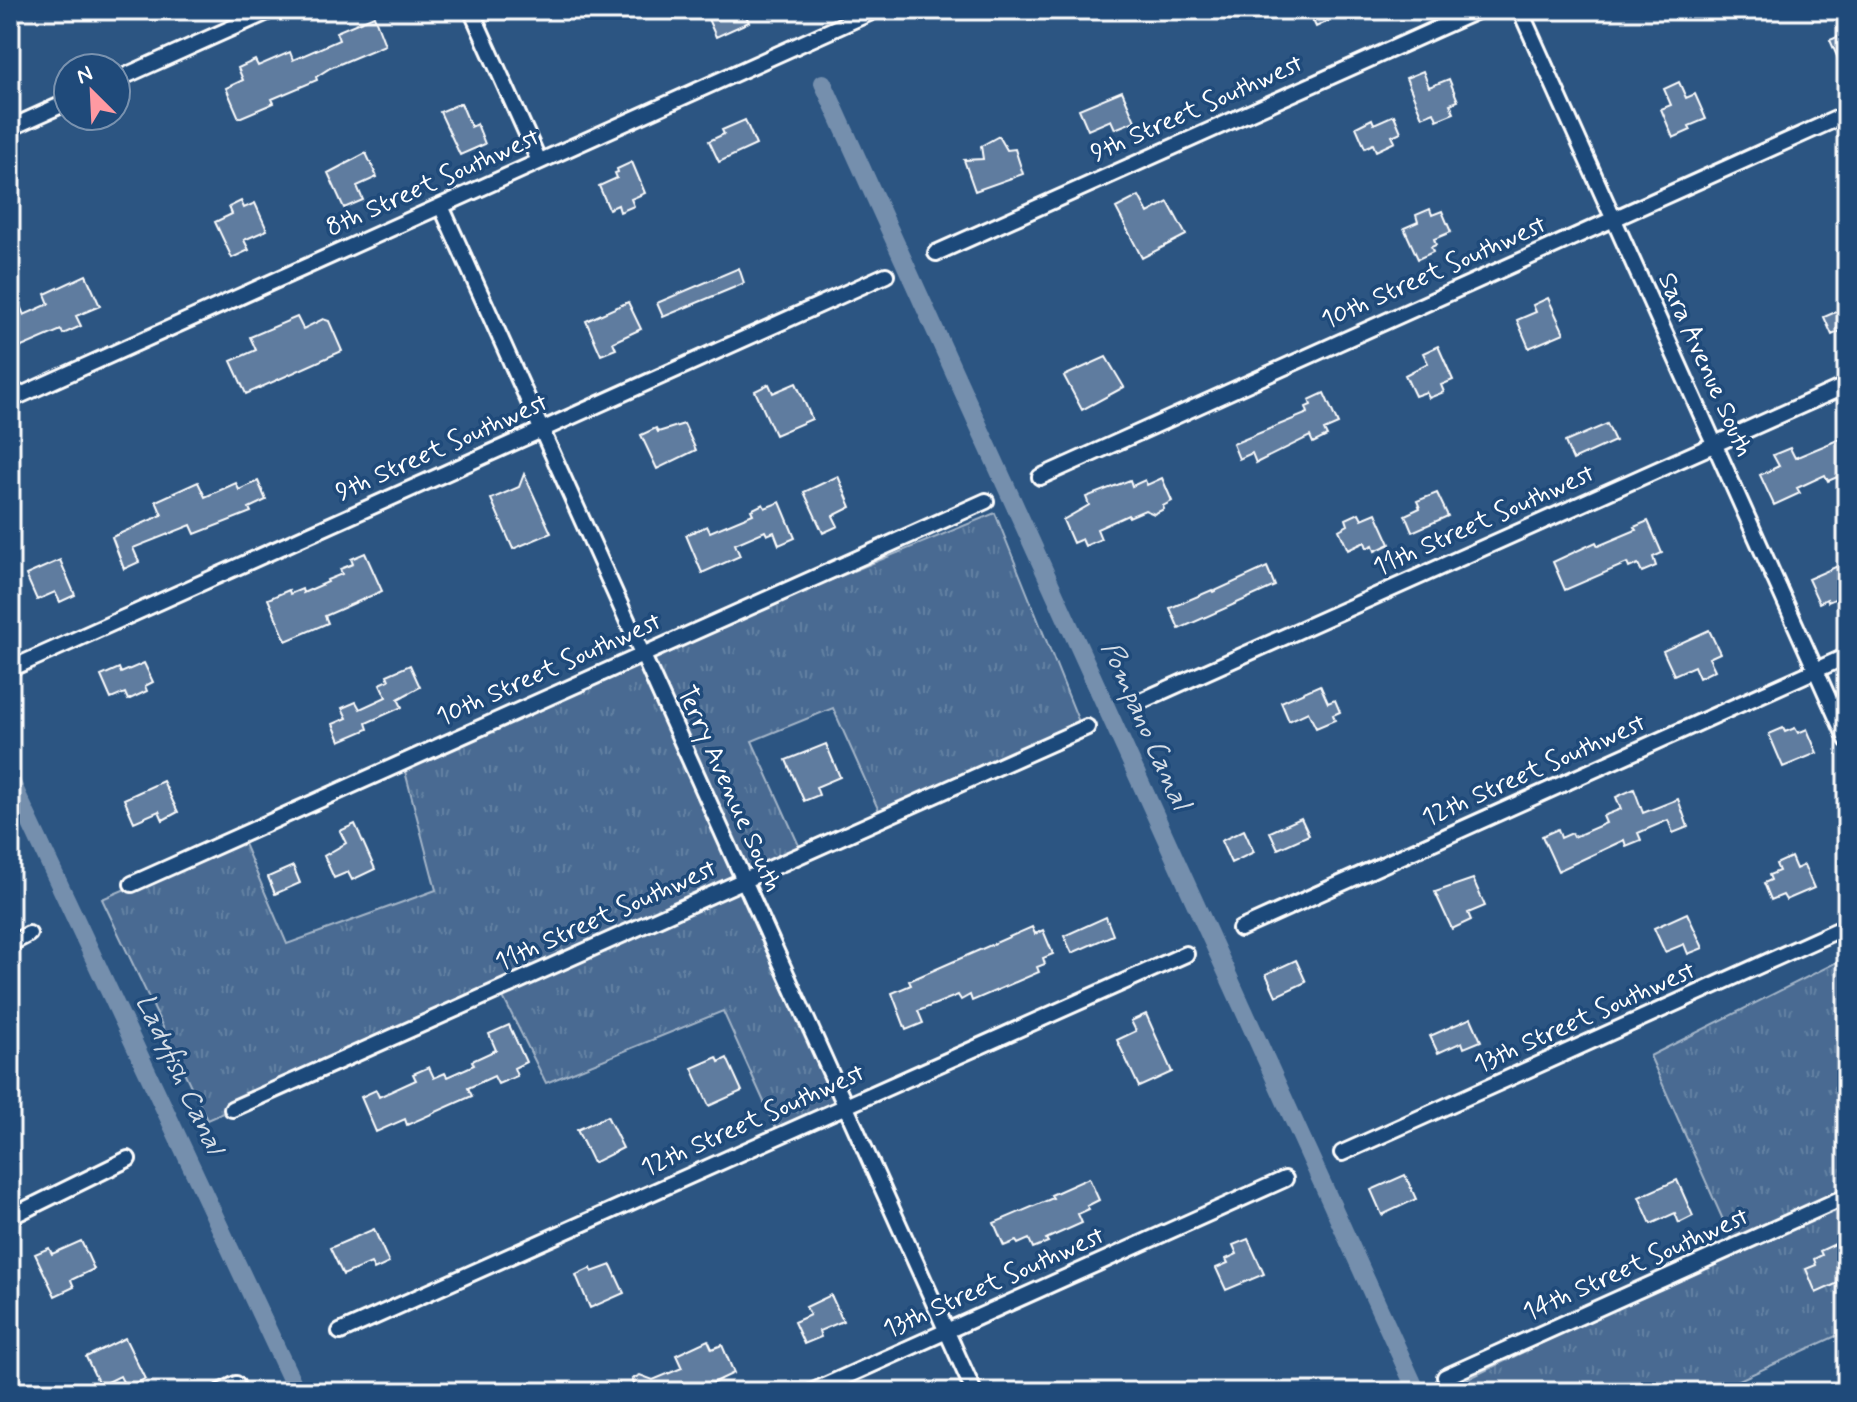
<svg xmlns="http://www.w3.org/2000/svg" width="1857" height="1402" font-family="Mynerve,sans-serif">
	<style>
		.grass { fill: url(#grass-tufts); stroke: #a4b5c8; stroke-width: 2 }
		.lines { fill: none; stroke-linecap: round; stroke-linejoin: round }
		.canal { stroke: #748fad; stroke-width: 18 }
		.building { fill: #5e7c9f; stroke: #fff; stroke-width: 2 }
		.minor-casing { stroke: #fff; stroke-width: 20 }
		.minor { stroke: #1f4a7a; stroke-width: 14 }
		.labels { text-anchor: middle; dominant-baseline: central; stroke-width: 7; stroke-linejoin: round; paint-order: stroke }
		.street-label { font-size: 26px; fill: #fff; stroke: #1f4a7a }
		.water-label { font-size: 28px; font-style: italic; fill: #d5dde6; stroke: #1f4a7a }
	</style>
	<defs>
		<pattern id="grass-tufts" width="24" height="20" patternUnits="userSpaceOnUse" patternTransform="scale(2)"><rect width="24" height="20" fill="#486b92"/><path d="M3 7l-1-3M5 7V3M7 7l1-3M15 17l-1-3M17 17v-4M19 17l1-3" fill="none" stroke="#6381a2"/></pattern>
	</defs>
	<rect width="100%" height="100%" fill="#2c5582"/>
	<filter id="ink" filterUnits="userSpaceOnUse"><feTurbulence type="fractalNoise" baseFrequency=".0125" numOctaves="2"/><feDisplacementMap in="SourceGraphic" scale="16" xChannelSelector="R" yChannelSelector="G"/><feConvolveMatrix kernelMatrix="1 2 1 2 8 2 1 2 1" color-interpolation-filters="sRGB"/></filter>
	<g filter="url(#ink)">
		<path class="grass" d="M995 513 1085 737 883 820 833 708 752 741 801 850 742 877 847 1112 779 1135 723 1011 546 1083 501 993 207 1120 102 899 242 839 287 944 436 890 401 756Z
			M1847 957V1331L1713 1392H1441L1736 1249 1650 1056Z"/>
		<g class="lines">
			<path class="canal" d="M823 83 1417 1392
				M10 779 297 1392"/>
		</g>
		<path class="building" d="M704 10H743L749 22 716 37Z
			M1308 10H1352L1316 27Z
			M374 16 385 45 330 68 316 77 317 80 272 99 274 103 239 118 226 88 243 80 238 68 255 60 258 66 290 52 293 60 339 40 336 32Z
			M1847 33V79L1830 40Z
			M1423 71 1429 87 1449 79 1458 101 1450 104 1454 113 1437 120 1434 112 1422 117 1406 78Z
			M1679 82 1686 98 1695 94 1706 119 1689 126 1691 130 1673 138 1661 109 1671 105 1664 89Z
			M1122 91 1135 121 1115 129 1111 120 1088 130 1079 109Z
			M461 103 471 127 477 124 485 144 460 155 440 112Z
			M1394 115 1401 132 1392 136 1395 142 1376 151 1373 144 1365 148 1356 127 1372 119 1374 124Z
			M745 120 756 145 719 162 709 141 724 134 722 130Z
			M999 136 1007 150 1015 149 1023 174 975 191 964 160 983 159 981 146Z
			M366 153 377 177 357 186 363 200 344 208 328 173Z
			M632 162 645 193 631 199 634 206 620 212 618 205 609 209 599 186 617 178 615 173 618 172 617 169Z
			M1139 196 1148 213 1168 202 1186 235 1142 258 1116 208Z
			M241 201 244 208 255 203 267 230 244 240 249 250 232 258 215 222 232 214 229 207Z
			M1430 209 1432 215 1442 211 1451 232 1434 239 1436 245 1431 247 1433 252 1418 259 1404 228 1418 222 1416 215Z
			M739 268 744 283 740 285 663 317 657 303Z
			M86 275 100 306 76 316 81 326 63 334 61 330 10 352V311L20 306 24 315 49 304 45 294Z
			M1548 298 1564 333 1529 348 1517 320 1536 312 1533 305Z
			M628 302 641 329 613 342 616 349 601 355 586 321Z
			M1847 307V328L1832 335 1824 317Z
			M297 317 303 329 323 319 329 321 342 351 246 394 231 361 256 350 250 337Z
			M1438 346 1453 380 1441 385 1444 392 1429 398 1426 392 1415 396 1405 375 1428 363 1423 353Z
			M1106 357 1124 387 1082 410 1064 376Z
			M796 383 812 419 775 435 755 391 769 384 773 393Z
			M1324 393 1338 424 1324 430 1327 436 1313 443 1310 436 1256 463 1252 453 1239 459 1233 444 1308 413 1306 407 1311 405 1309 400Z
			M684 424 696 450 657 469 641 435 656 428 658 432Z
			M1607 424 1615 441 1573 460 1565 442Z
			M1847 436V473L1828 481 1825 475 1797 488 1800 493 1774 505 1760 475 1779 466 1773 455 1790 448 1795 458Z
			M524 474 551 533 513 549 491 499 519 487Z
			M838 476 851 507 833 516 838 526 823 533 804 492Z
			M1162 478 1172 501 1163 506 1164 509 1154 514 1145 510 1129 517 1128 515 1097 529 1101 539 1085 546 1082 539 1073 543 1063 520 1089 505 1086 497 1130 480 1132 486 1145 480 1147 485Z
			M258 481 266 500 249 508 251 512 195 534 191 525 133 548 139 562 124 569 112 537 162 515 156 501 198 482 205 497 236 483 239 490Z
			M1437 493 1448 516 1412 532 1405 515 1420 508 1417 501Z
			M780 502 795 538 779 545 774 532 767 535 765 531 735 544 740 556 702 573 686 535 707 526 710 532 753 514 751 510 763 504 765 508Z
			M1359 513 1362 519 1376 513 1390 544 1375 551 1373 545 1367 548 1365 542 1348 550 1339 530 1348 525 1346 519Z
			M1648 521 1662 553 1653 557 1656 566 1642 572 1638 564 1629 568 1627 563 1565 590 1553 562 1596 542 1598 546 1636 530 1634 527Z
			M365 553 382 591 325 616 328 623 286 641 268 599 289 590 290 594 302 589 303 593 328 582 327 580 342 574 340 569 353 564 351 559Z
			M60 560 75 595 60 602 55 592 37 600 26 575Z
			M1847 562V594L1828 602 1827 599 1819 603 1808 579Z
			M1267 567 1275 586 1179 629 1170 608 1212 590 1213 592Z
			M1709 630 1720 653 1709 658 1715 670 1699 678 1694 666 1674 675 1663 651Z
			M144 663 153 682 145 686 147 691 128 700 125 693 111 699 101 676 119 668 121 673Z
			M410 665 420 687 398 699 402 707 366 723 368 729 340 741 333 724 347 718 342 708 356 702 360 709 386 697 380 684 389 680 387 675Z
			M1320 685 1328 703 1335 700 1340 712 1333 715 1335 720 1316 728 1308 712 1289 721 1281 702Z
			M1783 728 1785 732 1795 728 1798 733 1807 729 1817 753 1783 767 1769 734Z
			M826 744 840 777 816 787 819 795 804 801 786 760Z
			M163 781 178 812 163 820 159 811 134 822 124 799Z
			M1634 789 1643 813 1678 799 1688 827 1673 833 1668 820 1638 833 1641 840 1626 846 1624 840 1558 871 1542 836 1558 829 1561 838 1572 833 1574 837 1606 823 1603 816 1621 809 1616 797Z
			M1301 818 1309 835 1278 849 1270 832Z
			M355 824 375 869 352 880 348 872 334 878 324 856 346 843 340 831Z
			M1244 830 1254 852 1231 863 1221 841Z
			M1791 857 1796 869 1804 865 1814 888 1786 900 1783 895 1771 900 1764 883 1771 880 1769 875 1779 871 1776 864Z
			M293 866 300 883 275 894 268 877Z
			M1473 879 1485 906 1468 913 1471 920 1452 929 1435 892Z
			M1687 913 1703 948 1688 954 1684 944 1665 952 1654 928Z
			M1106 917 1113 935 1072 953 1064 936Z
			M1032 927 1035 934 1043 930 1053 954 1043 958 1045 964 1037 967 1039 972 972 1001 970 995 961 1000 958 995 918 1011 923 1023 906 1030 892 993 911 985 909 981Z
			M1296 960 1306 982 1276 996 1266 974Z
			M1146 1014 1172 1072 1139 1087 1117 1040 1136 1031 1131 1021Z
			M1471 1018 1481 1041 1464 1048 1462 1042 1438 1053 1430 1036Z
			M509 1025 526 1062 514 1068 517 1076 498 1084 494 1076 468 1088 472 1096 407 1125 405 1119 376 1132 361 1097 376 1090 379 1097 416 1080 413 1074 429 1067 434 1078 445 1073 447 1077 474 1065 472 1061 496 1050 489 1034Z
			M717 1057 719 1062 727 1058 742 1091 709 1106 692 1068Z
			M607 1116 623 1148 593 1163 577 1130Z
			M1405 1175 1416 1199 1382 1215 1371 1190Z
			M1089 1178 1099 1200 1087 1206 1089 1209 1078 1214 1082 1223 1046 1239 1048 1242 1033 1248 1029 1239 1018 1244 1016 1241 1004 1246 994 1223 1053 1198 1051 1195Z
			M1677 1180 1693 1216 1679 1223 1675 1213 1651 1224 1639 1197Z
			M374 1229 389 1263 374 1270 371 1263 343 1275 330 1248Z
			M1248 1239 1264 1274 1226 1290 1216 1268 1228 1263 1226 1259 1237 1254 1233 1245Z
			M81 1241 94 1269 71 1280 74 1287 55 1296 35 1254 49 1248 52 1254Z
			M1835 1244 1847 1271V1279L1816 1293 1806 1269 1816 1265 1814 1259 1822 1255 1820 1251Z
			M611 1265 624 1293 590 1308 576 1275 591 1268 592 1272Z
			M831 1295 843 1321 819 1331 821 1337 804 1344 794 1322 810 1315 806 1307Z
			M125 1338 145 1379 126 1388 120 1376 100 1386 86 1357Z
			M708 1340 712 1349 722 1345 734 1373 694 1392H624L635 1387 632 1379 640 1375 653 1380 682 1368 676 1355Z"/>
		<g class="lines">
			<defs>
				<path id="minor" d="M471 10 539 161
					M1520 10 1847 740
					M116 80 272 10
					M10 128 68 102
					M441 206 974 1392
					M936 253 1479 10
					M10 400 876 10
					M1040 477 1847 114
					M19 665 886 275
					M1141 701 1847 385
					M132 884 986 501
					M1240 929 1847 656
					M10 944 29 934
					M232 1109 1087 727
					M1342 1153 1847 926
					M10 1217 128 1159
					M340 1332 1186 954
					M1445 1377 1847 1196
					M220 1392 236 1384
					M811 1392 1285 1179"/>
			</defs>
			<use href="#minor" class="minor-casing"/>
			<use href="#minor" class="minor"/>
		</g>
	</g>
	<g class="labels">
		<g class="street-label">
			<text transform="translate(1197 109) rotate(-24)">9th Street Southwest</text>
			<text transform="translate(433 183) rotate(-24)">8th Street Southwest</text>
			<text transform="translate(1434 273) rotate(-24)">10th Street Southwest</text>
			<text transform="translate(1705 365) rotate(66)">Sara Avenue South</text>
			<text transform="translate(442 448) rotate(-24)">9th Street Southwest</text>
			<text transform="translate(1484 521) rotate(-24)">11th Street Southwest</text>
			<text transform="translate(549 670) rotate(-24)">10th Street Southwest</text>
			<text transform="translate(1534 771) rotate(-24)">12th Street Southwest</text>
			<text transform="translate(729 789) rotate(66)">Terry Avenue South</text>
			<text transform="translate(606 916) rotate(-24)">11th Street Southwest</text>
			<text transform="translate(1585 1018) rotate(-24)">13th Street Southwest</text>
			<text transform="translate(753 1121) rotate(-24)">12th Street Southwest</text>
			<text transform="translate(1636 1265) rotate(-24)">14th Street Southwest</text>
			<text transform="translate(994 1283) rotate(-24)">13th Street Southwest</text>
		</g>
		<g class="water-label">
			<text transform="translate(1145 726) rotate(66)">Pompano Canal</text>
			<text transform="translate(179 1074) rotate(65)">Ladyfish Canal</text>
		</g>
	</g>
	<rect width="1857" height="1402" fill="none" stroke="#1f4a7a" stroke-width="40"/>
	<rect x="20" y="20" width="1817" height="1362" fill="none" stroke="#fff" stroke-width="3" filter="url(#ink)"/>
	<g transform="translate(92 92) rotate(336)"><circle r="38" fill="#1f4a7a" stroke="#7992af" stroke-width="2"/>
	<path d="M0-6L14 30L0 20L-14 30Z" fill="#ff9aa2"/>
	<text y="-12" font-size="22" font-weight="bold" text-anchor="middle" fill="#ffffff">N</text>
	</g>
</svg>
